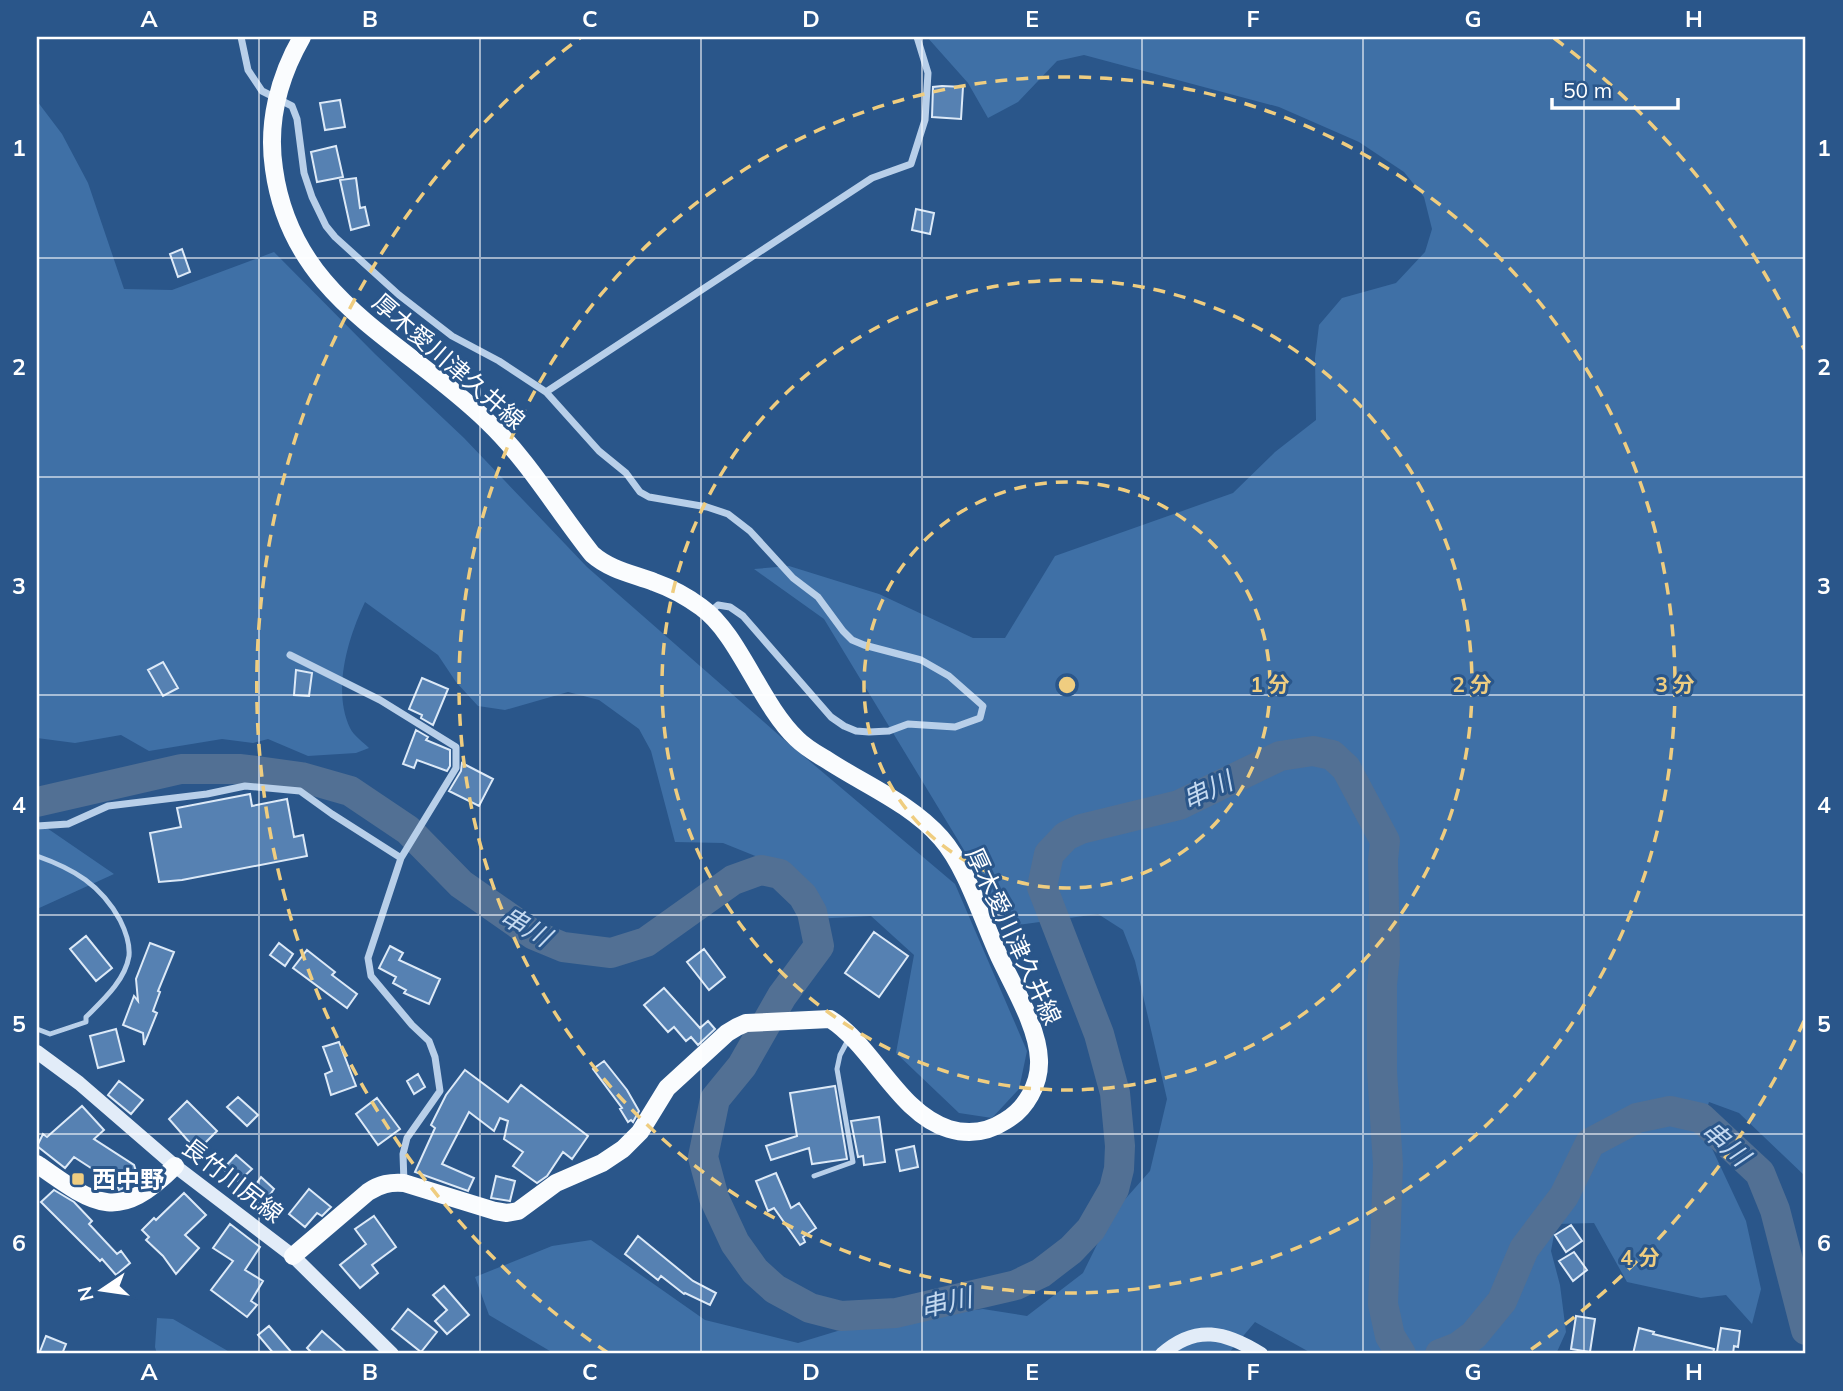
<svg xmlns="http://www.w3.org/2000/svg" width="1843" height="1391" font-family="Mulish,'Noto Sans JP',sans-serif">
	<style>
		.green { fill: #3f70a6 }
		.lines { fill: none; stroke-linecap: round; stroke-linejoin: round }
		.river { stroke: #527094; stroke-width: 30 }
		.building { fill: #5681b2; stroke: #dce9f7; stroke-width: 2 }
		.lane { stroke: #b8cfe9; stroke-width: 5 }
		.street { stroke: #b8cfe9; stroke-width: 7 }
		.secondary { stroke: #e2ecf8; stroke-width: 14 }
		.primary { stroke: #fafcfe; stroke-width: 18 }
		.grid { fill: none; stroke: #fff; stroke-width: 2; stroke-opacity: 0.55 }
		.ring { fill: none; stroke: #efcd80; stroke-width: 3.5; stroke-dasharray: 12 9 }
		.poi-dot { fill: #efcd80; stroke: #2a568a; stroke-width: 2.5 }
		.labels { text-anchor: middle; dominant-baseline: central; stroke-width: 6; stroke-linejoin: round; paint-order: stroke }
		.street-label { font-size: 24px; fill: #fff; stroke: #2a568a }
		.poi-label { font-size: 24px; font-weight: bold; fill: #fff; stroke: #2a568a; text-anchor: start }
		.water-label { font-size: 26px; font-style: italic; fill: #c4d9f0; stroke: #2a568a }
		.centre { fill: #efcd80; stroke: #2a568a; stroke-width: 3.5 }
		.ring-label { font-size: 21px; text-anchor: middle; font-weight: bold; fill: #efcd80; stroke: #2a568a; stroke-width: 6; stroke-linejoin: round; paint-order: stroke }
		.neatline { fill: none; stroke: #fff; stroke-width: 2.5 }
		.grid-label { font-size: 23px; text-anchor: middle; font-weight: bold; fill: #fff }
	</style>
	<rect width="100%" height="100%" fill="#2a568a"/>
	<path class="green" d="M927 37H1806V1177L1739 1113 1709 1102 1701 1125 1746 1221 1761 1289 1752 1324 1726 1295 1701 1298 1627 1282 1594 1223 1556 1224 1551 1251 1560 1285 1566 1332 1556 1354H1313L1255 1322 1228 1354H555L489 1315 475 1277 552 1246 591 1240 705 1320 798 1343 867 1322 983 1309 1027 1316 1083 1273 1112 1214 1150 1171 1167 1099 1135 961 1123 930 1098 914 1010 926 824 619 754 569 789 566 879 594 973 638H1005L1055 556 1233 493 1275 452 1316 420 1315 358 1319 325 1342 298 1396 283 1425 252 1432 229 1424 197 1404 172 1359 142 1279 107 1084 55 1057 61 1018 102 988 118 968 83Z
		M37 101 62 134 88 183 124 289 172 290 274 252 375 354 464 438 587 567 781 737 955 884 1027 1051 1019 1089 992 1118 959 1113 896 1053 914 955 871 916 813 919 765 860 723 843 675 842 651 751 639 729 599 700 568 692 505 710 478 706 456 682 438 655 365 602C348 638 332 690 350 728 354 736 363 742 369 748L356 753 308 756 268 739 253 743 222 739 149 751 121 735 75 743 37 738Z
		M37 819 41 824 114 874 37 909Z
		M157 1318 173 1319 233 1354H157L155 1347Z"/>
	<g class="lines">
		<path class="river" d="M37 802 181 769H241L301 777 350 791 408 830 461 884 534 935 563 947 611 953 646 942 733 880 761 870 780 874 803 896 812 912 819 946 782 996 742 1066 715 1099 703 1157 714 1198 735 1243 755 1271 775 1289 810 1308 841 1316 896 1313 1016 1285 1041 1273 1071 1250 1091 1229 1114 1189 1119 1169 1120 1146 1115 1093 1099 1034 1042 887 1049 854 1066 836 1081 829 1179 805 1280 756 1313 751 1332 755 1346 768 1385 841 1383 860 1385 955 1382 985V1071L1388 1165 1383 1304 1390 1336 1401 1354
			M1440 1354 1458 1347 1474 1335 1502 1301 1524 1249 1564 1196 1590 1143 1637 1118 1670 1111 1701 1118 1760 1173 1775 1210 1806 1330"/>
	</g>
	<path class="building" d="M942 86 963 87 961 119 932 117 933 87Z
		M340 100 345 127 325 130 320 103Z
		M336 146 343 177 317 182 311 152Z
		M356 178 360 208 365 207 369 225 351 230 340 180Z
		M916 209 934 213 930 234 912 230Z
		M182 249 190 272 178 277 170 254Z
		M163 662 178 688 163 696 148 670Z
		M296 670 312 673 309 696 294 695Z
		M422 678 448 689 433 725 421 718 422 715 409 709Z
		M416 730 428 737 426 740 450 750V766L447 771 417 760 414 768 403 764Z
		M462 763 493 779 479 806 449 791 461 771Z
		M250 794 252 806 287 799 294 837 303 835 307 856 182 880 159 882 150 833 181 827 177 808Z
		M874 932 908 956 879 997 845 973Z
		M86 936 112 968 96 981 70 949Z
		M150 943 174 952 158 991 160 992 153 1011 157 1013 144 1045 143 1033 123 1025 134 996 138 1001 136 979Z
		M279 943 293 954 285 966 270 955Z
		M390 946 403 953 399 960 440 979 429 1004 404 993 406 990 393 983 396 977 379 968Z
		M704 949 725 977 709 990 687 962Z
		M307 950 335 972 332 975 357 994 347 1008 293 968Z
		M664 988 700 1028 708 1021 715 1029 698 1045 691 1037 686 1041 674 1027 668 1032 644 1005Z
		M116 1029 124 1061 98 1068 90 1036Z
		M339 1042 356 1086 331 1095 325 1074 332 1071 323 1047Z
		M604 1061 627 1090 639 1111 633 1122 631 1120 628 1122 620 1109 622 1108 593 1069Z
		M465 1070 508 1102 521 1085 588 1136 572 1159 563 1152 547 1176 537 1183 513 1166 523 1152 504 1139 508 1121 500 1118 494 1131 469 1112 442 1164 474 1178 468 1191 415 1172 435 1128 431 1125 446 1095Z
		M418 1074 425 1087 414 1094 407 1081Z
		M119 1081 143 1100 131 1114 108 1095Z
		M835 1086 847 1159 812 1164 809 1148 771 1160 766 1146 797 1136 790 1093Z
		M238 1097 258 1115 247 1126 227 1107Z
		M377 1098 400 1129 378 1145 356 1114Z
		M187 1101 217 1131 197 1151 169 1119Z
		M82 1106 104 1130 94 1139 134 1165 139 1181 119 1190 117 1185 74 1157 65 1168 37 1146 43 1134 47 1137Z
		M879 1117 885 1162 864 1165 863 1156 858 1157 851 1121Z
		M914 1146 918 1167 900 1171 896 1150Z
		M236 1155 252 1169 238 1182 223 1169Z
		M776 1173 791 1208 799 1203 816 1228 803 1237 805 1242 800 1245 774 1208 768 1211 756 1181Z
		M496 1176 515 1181 510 1201 491 1198Z
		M261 1177 274 1189 267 1199 279 1209 269 1221 253 1205 257 1200 250 1193Z
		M309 1189 331 1207 322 1216 317 1213 305 1227 289 1214Z
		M54 1190 74 1202 92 1221 89 1224 117 1254 121 1251 130 1263 116 1275 102 1259 100 1261 41 1202Z
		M184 1193 206 1215 185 1235 199 1248 176 1274 163 1256 146 1240 149 1237 142 1230 154 1218 156 1220Z
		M374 1216 396 1247 372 1265 378 1273 360 1288 340 1265 366 1244 355 1229Z
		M230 1224 260 1247 245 1270 263 1281 251 1301 257 1305 247 1317 211 1290 233 1261 213 1248Z
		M1571 1225 1582 1241 1566 1252 1555 1235Z
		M638 1236 693 1281 716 1293 710 1305 685 1293 684 1294 661 1276 658 1280 625 1254Z
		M1574 1252 1587 1270 1573 1281 1559 1261Z
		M444 1286 469 1315 447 1334 435 1321 447 1310 433 1295Z
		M408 1309 437 1332 421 1352 392 1329Z
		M1576 1316 1595 1319 1590 1352 1571 1349Z
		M269 1326 293 1354H274L258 1335Z
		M1639 1328 1654 1332 1653 1334 1714 1349 1713 1354H1633Z
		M1721 1328 1740 1331 1738 1347 1734 1346 1733 1354 1717 1352Z
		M322 1331 348 1354H313L307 1348Z
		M46 1336 66 1344 62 1354H39Z"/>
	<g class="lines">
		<path class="lane" d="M37 856C74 869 101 885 120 920 125 930 130 945 129 956 125 981 102 1001 86 1017V1022L50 1034 37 1029
			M814 1176 853 1162 837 1069 840 1055 848 1040"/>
		<path class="street" d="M241 37 248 70 262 91 292 106 297 119 304 173 312 197 326 226 335 237 399 295 452 336 499 361 546 392 599 451 626 473 640 492 649 497 707 507 728 514 750 531 793 578 818 597 843 631 852 640 864 645 921 660 949 676 983 706 980 718 955 727 908 724 889 731 869 732 856 731 844 726 831 717 743 616 730 607 718 605 709 613
			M546 392 872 178 911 164 925 120 928 73 917 37
			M290 655 380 700 456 747V768L401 858 368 958 371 976 412 1025 429 1041 435 1057 440 1091 407 1138 403 1154 404 1183
			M37 826 68 824 108 806 207 794 245 786 300 791 332 814 401 858"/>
		<path class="secondary" d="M37 1052 79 1083 175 1166 293 1256 392 1354
			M1162 1354C1196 1324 1226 1332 1261 1354"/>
		<path class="primary" d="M37 1164C96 1206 118 1223 175 1166
			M293 1256 368 1192C380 1184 390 1182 404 1183L495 1211 507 1213 518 1211 556 1183 602 1163 623 1149 640 1132 667 1088 727 1033 737 1027 746 1023 830 1019C874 1047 898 1113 949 1129 969 1135 988 1132 1005 1121 1026 1109 1040 1084 1039 1060 1038 1027 1013 986 999 956 983 921 966 866 941 838 910 803 865 785 827 760 817 754 806 748 797 739 760 704 739 634 701 607 686 596 671 588 654 582 633 574 610 570 592 554 557 510 528 460 487 421 403 339 292 300 274 169 267 123 279 77 302 37"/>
	</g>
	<path class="grid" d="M259 37V1354M480 37V1354M701 37V1354M922 37V1354M1142 37V1354M1363 37V1354M1584 37V1354M37 258H1806M37 477H1806M37 695H1806M37 915H1806M37 1134H1806"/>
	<g class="ring">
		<circle cx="1067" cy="685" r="203"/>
		<circle cx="1067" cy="685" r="405"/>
		<circle cx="1067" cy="685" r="608"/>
		<path d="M1804 1021A810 810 0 0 1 1526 1353M608 1353A810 810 0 0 1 580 38M1554 38A810 810 0 0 1 1804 349"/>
	</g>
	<rect class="poi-dot" x="71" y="1172" width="14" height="14" rx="3.5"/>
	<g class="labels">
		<g class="street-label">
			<text transform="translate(449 361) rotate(41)">厚木愛川津久井線</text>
			<text transform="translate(1014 936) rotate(65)">厚木愛川津久井線</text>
			<text transform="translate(233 1180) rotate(38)">長竹川尻線</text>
		</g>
		<g class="poi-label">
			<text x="92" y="1179">西中野</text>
		</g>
		<g class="water-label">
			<text transform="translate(1207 790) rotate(-25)">串川</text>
			<text transform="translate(526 926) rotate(30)">串川</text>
			<text transform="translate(1726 1143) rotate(42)">串川</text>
			<text transform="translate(946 1302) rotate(-13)">串川</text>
		</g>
	</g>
	<circle cx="1067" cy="685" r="10" class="centre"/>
	<g class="ring-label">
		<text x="1270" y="692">1 分</text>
		<text x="1472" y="692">2 分</text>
		<text x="1675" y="692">3 分</text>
		<text x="1640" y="1265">4 分</text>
	</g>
	<rect width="1843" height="1391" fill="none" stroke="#2a568a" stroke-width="77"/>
	<g transform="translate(102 1290) rotate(257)" stroke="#2a568a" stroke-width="5" paint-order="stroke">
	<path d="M0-5L12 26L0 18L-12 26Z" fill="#ffffff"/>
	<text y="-10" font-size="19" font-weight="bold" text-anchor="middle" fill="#ffffff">N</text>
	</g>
	<path d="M1552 98v10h126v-10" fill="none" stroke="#ffffff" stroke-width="3.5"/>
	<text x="1563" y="98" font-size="21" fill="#ffffff" stroke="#2a568a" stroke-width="5" paint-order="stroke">50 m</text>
	<rect x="38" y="38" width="1766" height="1314" class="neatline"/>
	<g class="grid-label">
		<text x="149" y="27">A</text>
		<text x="370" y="27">B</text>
		<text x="590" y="27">C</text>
		<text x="811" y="27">D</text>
		<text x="1032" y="27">E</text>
		<text x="1253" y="27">F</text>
		<text x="1473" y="27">G</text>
		<text x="1694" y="27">H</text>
		<text x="19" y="156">1</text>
		<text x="1824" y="156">1</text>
		<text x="19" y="375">2</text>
		<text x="1824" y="375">2</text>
		<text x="19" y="594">3</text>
		<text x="1824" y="594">3</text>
		<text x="19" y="813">4</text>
		<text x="1824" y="813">4</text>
		<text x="19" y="1032">5</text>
		<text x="1824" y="1032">5</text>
		<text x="19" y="1251">6</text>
		<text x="1824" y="1251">6</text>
		<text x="149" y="1380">A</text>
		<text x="370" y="1380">B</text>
		<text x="590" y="1380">C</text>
		<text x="811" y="1380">D</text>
		<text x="1032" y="1380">E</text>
		<text x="1253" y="1380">F</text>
		<text x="1473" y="1380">G</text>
		<text x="1694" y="1380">H</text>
	</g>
</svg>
